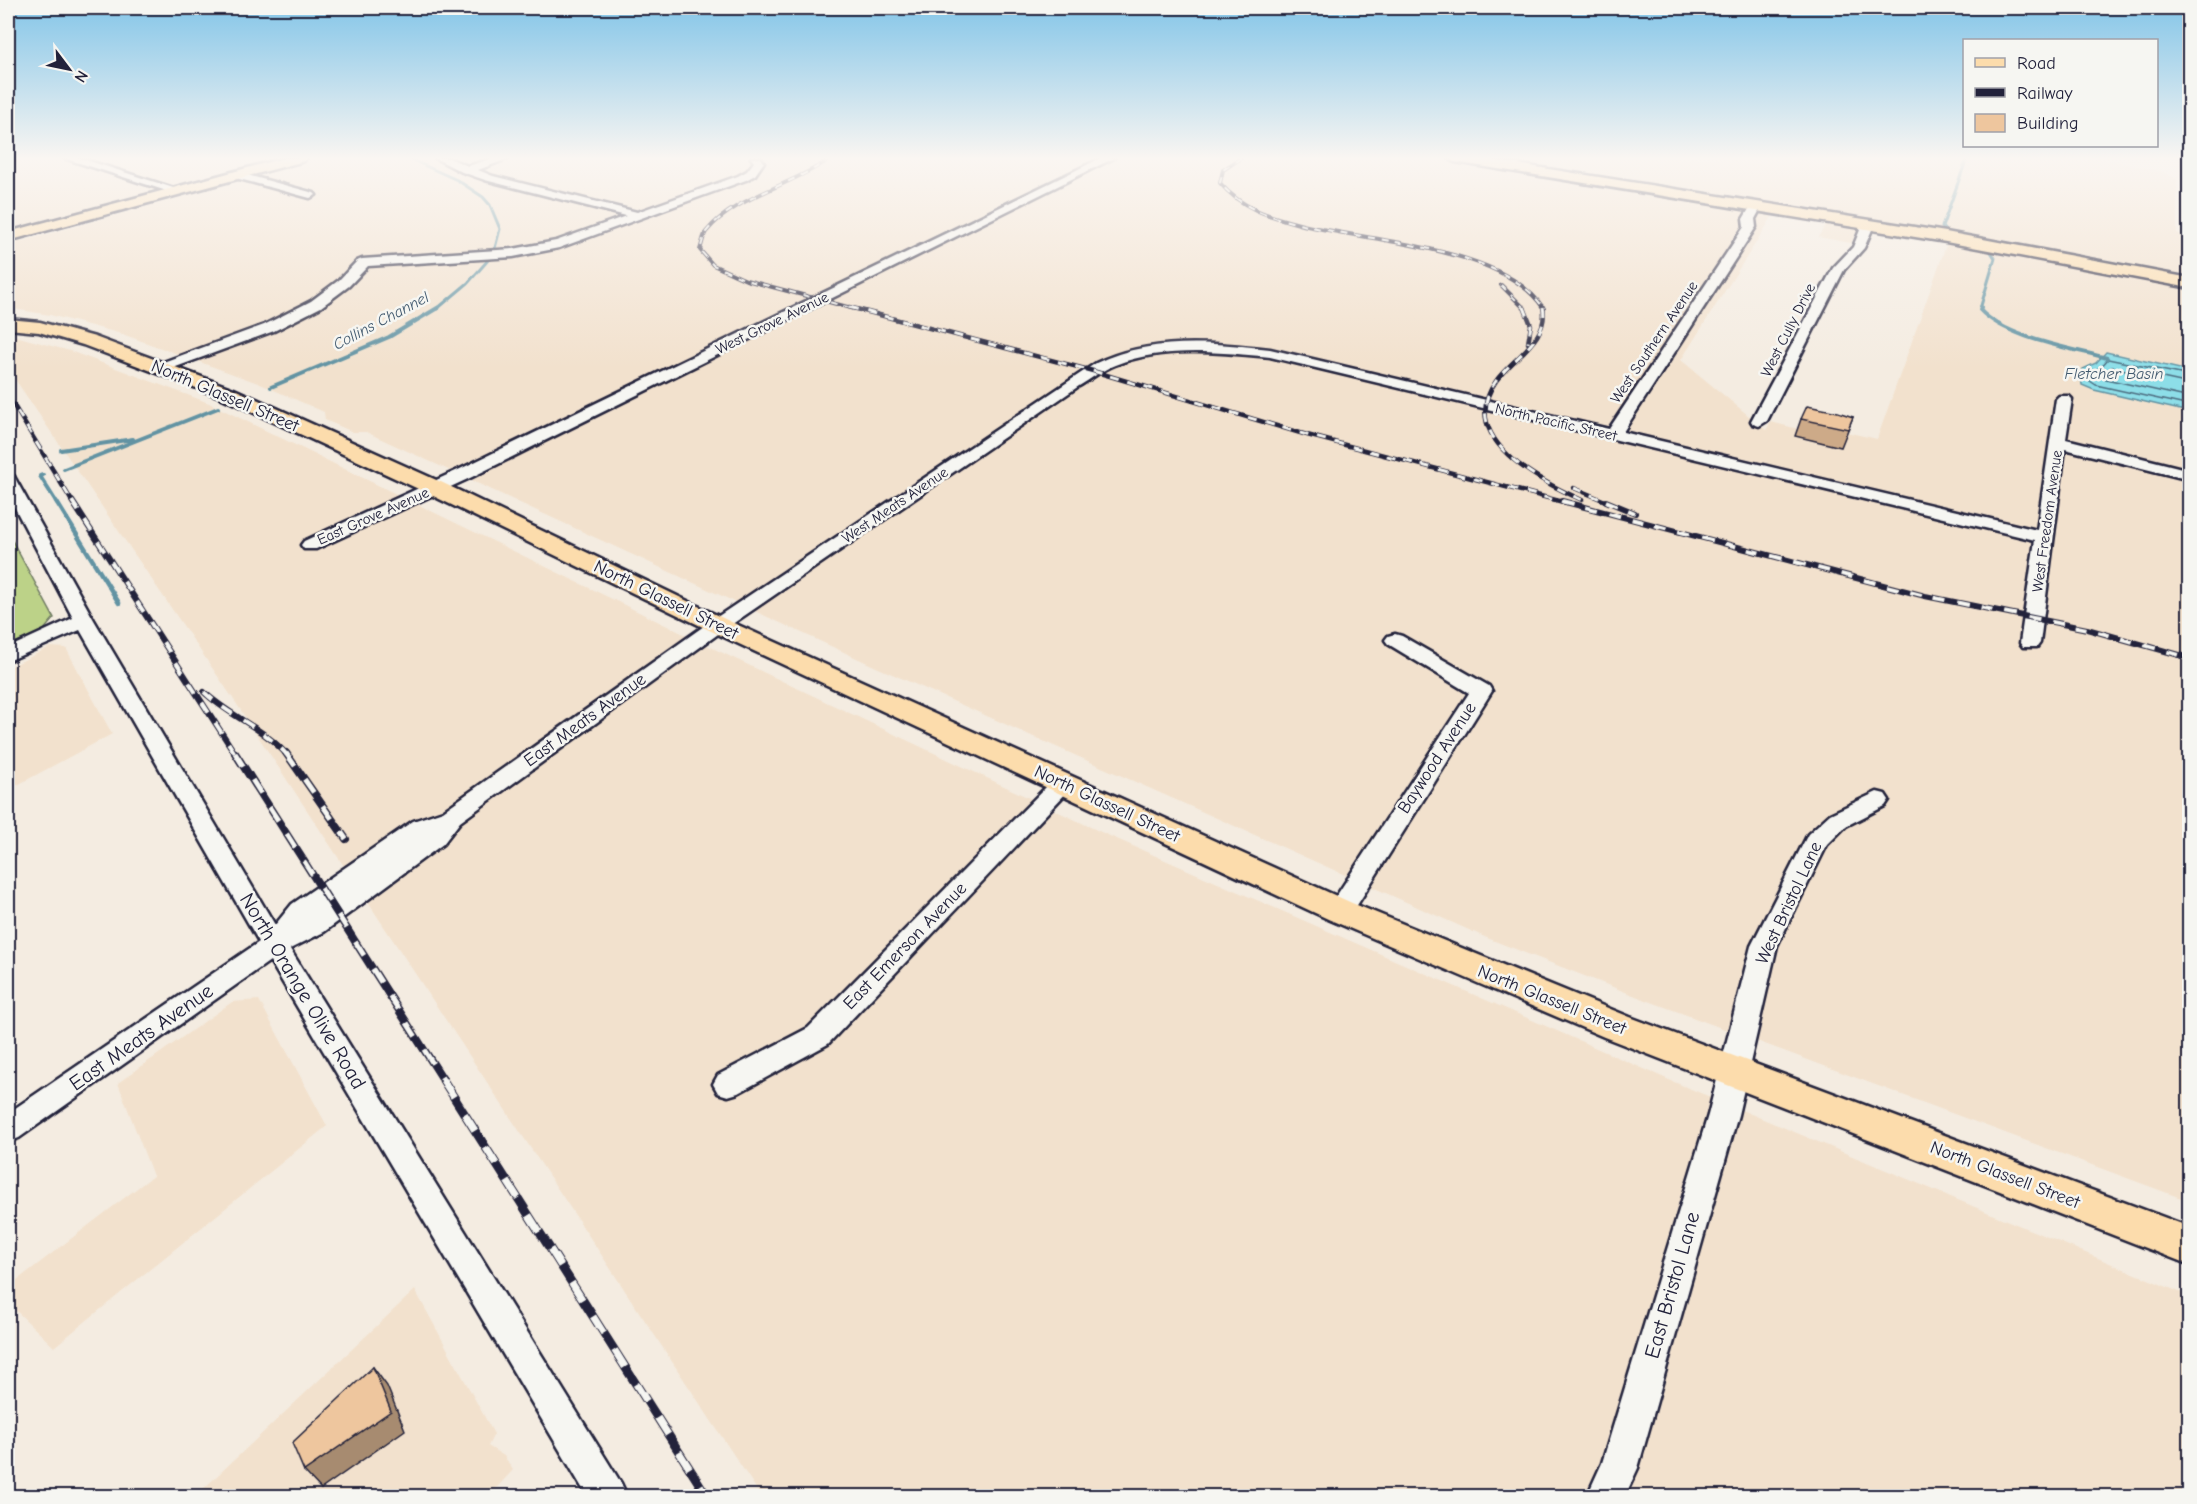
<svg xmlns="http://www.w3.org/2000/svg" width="2197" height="1504" font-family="'Comic Neue',sans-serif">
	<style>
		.built { fill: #f2e1cd }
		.green { fill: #bcd288; stroke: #6f7a62; stroke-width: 1.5 }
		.water { fill: #8ddee8; stroke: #6293a3; stroke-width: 1.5 }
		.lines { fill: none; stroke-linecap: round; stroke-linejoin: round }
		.shore { stroke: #4d6d80; stroke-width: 1.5 }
		.stream-far2 { stroke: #6293a3; stroke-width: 3 }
		.stream-far1 { stroke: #6293a3; stroke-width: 4 }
		.stream { stroke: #6293a3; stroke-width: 4.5 }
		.minor-casing { stroke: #22223b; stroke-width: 5 }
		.major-casing { stroke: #22223b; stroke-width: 5 }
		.minor { fill: #f6f6f2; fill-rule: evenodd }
		.major { fill: #fcdcac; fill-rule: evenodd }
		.rail-far4-casing { stroke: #22223b; stroke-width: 4 }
		.rail-far3-casing { stroke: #22223b; stroke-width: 4.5 }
		.rail-far2-casing { stroke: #22223b; stroke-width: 6 }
		.rail-far1-casing { stroke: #22223b; stroke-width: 8 }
		.rail-casing { stroke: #22223b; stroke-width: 9 }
		.rail-far4 { stroke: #f6f6f2; stroke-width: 2; stroke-dasharray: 7; stroke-linecap: butt }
		.rail-far3 { stroke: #f6f6f2; stroke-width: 3; stroke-dasharray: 9; stroke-linecap: butt }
		.rail-far2 { stroke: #f6f6f2; stroke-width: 4; stroke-dasharray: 12; stroke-linecap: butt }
		.rail-far1 { stroke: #f6f6f2; stroke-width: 5; stroke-dasharray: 16; stroke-linecap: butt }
		.rail { stroke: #f6f6f2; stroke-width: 7; stroke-dasharray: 20; stroke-linecap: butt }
		.wall { fill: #cdaa88; stroke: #22223b; stroke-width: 1.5 }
		.shaded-wall { fill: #a78b6f; stroke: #22223b; stroke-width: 1.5 }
		.building { fill: #eec69e; stroke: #22223b; stroke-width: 1.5 }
		.labels { text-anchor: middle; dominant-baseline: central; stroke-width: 5; stroke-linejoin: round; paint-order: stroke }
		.far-street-label { font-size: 15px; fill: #22223b; stroke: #f6f6f2 }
		.far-water-label { font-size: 16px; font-style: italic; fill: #425a6f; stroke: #f6f6f2 }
		.street-label { font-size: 18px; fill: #22223b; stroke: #f6f6f2 }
		.near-street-label { font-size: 21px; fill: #22223b; stroke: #f6f6f2 }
	</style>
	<rect width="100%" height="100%" fill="#f4ece1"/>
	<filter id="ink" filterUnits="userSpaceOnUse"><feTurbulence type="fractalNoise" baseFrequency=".0167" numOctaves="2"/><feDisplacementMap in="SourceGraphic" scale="12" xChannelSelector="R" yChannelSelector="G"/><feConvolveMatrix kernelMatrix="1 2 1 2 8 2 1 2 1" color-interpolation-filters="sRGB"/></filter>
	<g filter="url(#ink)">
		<path class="built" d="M8 158H278L8 231Z
			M321 158H1426L1774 214 1681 360 1766 430 1771 422 1798 429 1801 422 1877 439 1947 243 2189 289V1201L1646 1000 1487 938 874 666 366 432H353L325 420 324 412 258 383 122 334 50 315 8 308V245Z
			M1481 158H2101L2163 172 2177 179V233L2189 239V278L1951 233Z
			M1827 223 1858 228 1851 243 1818 237Z
			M8 334 70 351 209 403 727 655 1103 833 1667 1079 2189 1296V1496H761L232 697 8 369Z
			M50 647 66 648 112 734 8 790V668Z
			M259 1000 327 1126 54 1347 8 1303V1287L153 1176 118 1083 232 1002Z
			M415 1290 494 1434 488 1446 504 1456 513 1470 489 1496H209L202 1490Z"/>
		<path class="green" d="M8 533 54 618 43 631 8 647Z"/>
		<path class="water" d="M2106 352 2189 371V412L2094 390 2082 385 2081 377 2083 369 2096 363Z"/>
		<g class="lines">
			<path class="shore" d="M2190 376 2108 359 2100 368 2089 372 2087 379 2096 385 2190 406
				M2190 384 2112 367 2104 376 2106 379 2190 398"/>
			<path class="stream-far2" d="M408 158 457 180 483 197 490 205 500 229 495 248
				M1946 232 1942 227 1967 158
				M437 309 468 283 489 259
				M1980 309 1995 258 1991 252"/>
			<path class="stream-far1" d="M1981 307 1980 310C2006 338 2070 348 2107 358
				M271 387 389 337 439 307
				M61 450 133 439
				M64 469 218 408
				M43 475 40 476 57 503"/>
			<path class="stream" d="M56 501 119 603"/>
			<defs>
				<path id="minor" d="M64 158H80L183 191 177 194 173 193Z
					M435 158H449L468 166 494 158H510L478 170 493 176 637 212 738 176 747 171 754 162 751 158H761L764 162 755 175 746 180 559 248 513 257 368 266 349 286 321 307 274 331 165 371H155L153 368 155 365 264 325 311 301 339 280 357 261 362 259 513 249 556 241 626 216 485 180 462 172Z
					M1101 158H1114L470 478 316 549H304L301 545 304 541 458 470Z
					M236 172 314 193 316 195 310 198 232 177 231 175Z
					M1756 203 1762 206 1755 219 1756 227 1623 432 2037 530 2056 399 2059 396H2069L2072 399 2066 439 2190 470V480L2065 449 2040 643 2037 647H2023L2020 643 2035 540 1270 357C1220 352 1163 346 1115 365 1102 370 1091 379 1079 386L725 629 460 822 443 844 324 932 290 949 621 1483 627 1496H587L270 961 19 1138 8 1142V1113L259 942 80 630 8 661V648L73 618 8 495V475L14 476 16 480 94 620 275 925 292 904 413 821 443 811 711 621 1096 363C1149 337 1213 342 1270 349L1609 429 1744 227 1743 219 1752 204Z
					M1868 221 1874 225 1864 248 1844 270 1767 421 1759 426 1753 424 1751 421 1833 268 1853 247 1862 225Z
					M1395 634 1402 636 1489 686 1492 691 1349 918 1340 920 1331 918 1327 911 1331 904 1469 693 1388 644 1385 640 1388 636Z
					M1062 776 1070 779 1074 784 1070 789 828 1044 738 1093 728 1096 718 1093 713 1084 718 1075 808 1028 1054 779Z
					M1877 792 1885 794 1889 800 1885 806 1846 826 1827 845 1777 946 1738 1115 1638 1468 1625 1496H1587L1602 1463 1708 1115 1751 946 1808 834 1830 814Z"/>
				<path id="major" d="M284 158H306L304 161 8 241V232Z
					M1448 158H1479L1946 232 2190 278V288L1946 242 1455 162Z
					M8 319 40 322 95 337 234 389 443 483 727 620 1352 903 1630 1017 2190 1227V1265L1604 1037 1328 919 709 630 427 493 220 397 83 345 39 332 8 329Z"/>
			</defs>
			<use href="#minor" class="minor-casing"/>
			<use href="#major" class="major-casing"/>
			<use href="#minor" class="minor"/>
			<use href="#major" class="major"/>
			<defs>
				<path id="rail-far4" d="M831 158C794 185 735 196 706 232 703 237 702 244 700 250L713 265 746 280 855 309
					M1241 158 1223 170 1220 183C1241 208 1268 216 1299 224 1369 242 1504 246 1544 309
					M1501 285 1525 309"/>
				<path id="rail-far3" d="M849 307 1093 371 1307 435 1567 503
					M1524 307 1531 325 1528 343
					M1543 307C1550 339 1512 358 1496 381 1456 438 1539 481 1582 500
					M8 396 73 503
					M1574 488 1610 503"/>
				<path id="rail-far2" d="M72 501 236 755
					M1562 501 1925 596 2087 629 2190 658
					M1606 501 1635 513
					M204 692C229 716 264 728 287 755"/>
				<path id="rail-far1" d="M235 753 444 1081
					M286 753 346 839"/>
				<path id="rail" d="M443 1080 707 1496"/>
			</defs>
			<use href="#rail-far4" class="rail-far4-casing"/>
			<use href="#rail-far3" class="rail-far3-casing"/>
			<use href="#rail-far2" class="rail-far2-casing"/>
			<use href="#rail-far1" class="rail-far1-casing"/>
			<use href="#rail" class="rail-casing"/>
			<use href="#rail-far4" class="rail-far4"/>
			<use href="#rail-far3" class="rail-far3"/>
			<use href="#rail-far2" class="rail-far2"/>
			<use href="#rail-far1" class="rail-far1"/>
			<use href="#rail" class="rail"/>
		</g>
		<path class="wall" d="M1853 417 1841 447 1795 436 1801 419Z"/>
		<path class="shaded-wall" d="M373 1367 387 1386 405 1430 321 1489 304 1471Z"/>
		<path class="building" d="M1807 406 1838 412 1853 417 1848 429 1801 419Z
			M373 1367 391 1411 304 1471 292 1443Z"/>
	</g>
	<linearGradient id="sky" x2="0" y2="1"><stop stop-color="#83c5e8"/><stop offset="0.43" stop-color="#faf6f2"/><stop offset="1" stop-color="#faf6f2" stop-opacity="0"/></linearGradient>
	<rect width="2197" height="368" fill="url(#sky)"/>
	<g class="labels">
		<g class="far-street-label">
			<text transform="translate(772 323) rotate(-26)">West Grove Avenue</text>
			<text transform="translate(1788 330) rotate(-63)">West Cully Drive</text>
			<text transform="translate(1654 342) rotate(-56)">West Southern Avenue</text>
			<text transform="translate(1556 422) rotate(13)">North Pacific Street</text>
			<text transform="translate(895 505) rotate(-34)">West Meats Avenue</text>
			<text transform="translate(373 516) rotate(-24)">East Grove Avenue</text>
			<text transform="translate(2047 521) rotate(-82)">West Freedom Avenue</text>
		</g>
		<g class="far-water-label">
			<text transform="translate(381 321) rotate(-28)">Collins Channel</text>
			<text x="2114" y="374">Fletcher Basin</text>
		</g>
		<g class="street-label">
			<text transform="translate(225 396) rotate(23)">North Glassell Street</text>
			<text transform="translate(666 600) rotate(26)">North Glassell Street</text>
			<text transform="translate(585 720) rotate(-36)">East Meats Avenue</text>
			<text transform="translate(1437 758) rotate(-57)">Baywood Avenue</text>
			<text transform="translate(1107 804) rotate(25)">North Glassell Street</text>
			<text transform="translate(1789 903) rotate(-65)">West Bristol Lane</text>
			<text transform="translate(905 946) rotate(-46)">East Emerson Avenue</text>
			<text transform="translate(1552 1000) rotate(22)">North Glassell Street</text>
			<text transform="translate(2005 1175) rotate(21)">North Glassell Street</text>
		</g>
		<g class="near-street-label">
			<text transform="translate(303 991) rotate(59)">North Orange Olive Road</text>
			<text transform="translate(141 1037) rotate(-35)">East Meats Avenue</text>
			<text transform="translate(1672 1285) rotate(-74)">East Bristol Lane</text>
		</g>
	</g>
	<rect width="2197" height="1504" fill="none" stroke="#f6f6f2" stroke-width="30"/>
	<rect x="15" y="15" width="2167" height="1474" fill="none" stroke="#22223b" stroke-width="2" filter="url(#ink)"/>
	<rect x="1963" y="39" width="195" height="108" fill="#f6f6f2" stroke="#a1a1a9" stroke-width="1.5"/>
	<rect x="1975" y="58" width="30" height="9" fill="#fcdcac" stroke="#a1a1a9" stroke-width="1.5"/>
	<text x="2017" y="69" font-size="18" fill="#22223b">Road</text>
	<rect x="1975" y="88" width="30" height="9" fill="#22223b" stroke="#a1a1a9" stroke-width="1.5"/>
	<text x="2017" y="99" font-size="18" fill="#22223b">Railway</text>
	<rect x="1975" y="114" width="30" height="18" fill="#eec69e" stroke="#a1a1a9" stroke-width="1.5"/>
	<text x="2017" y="129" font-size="18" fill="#22223b">Building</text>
	<g transform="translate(69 69) rotate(122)" stroke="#f6f6f2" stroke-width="4.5" paint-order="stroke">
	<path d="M0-4.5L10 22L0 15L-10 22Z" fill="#22223b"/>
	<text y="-9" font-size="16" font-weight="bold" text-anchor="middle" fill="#22223b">N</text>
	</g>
</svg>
